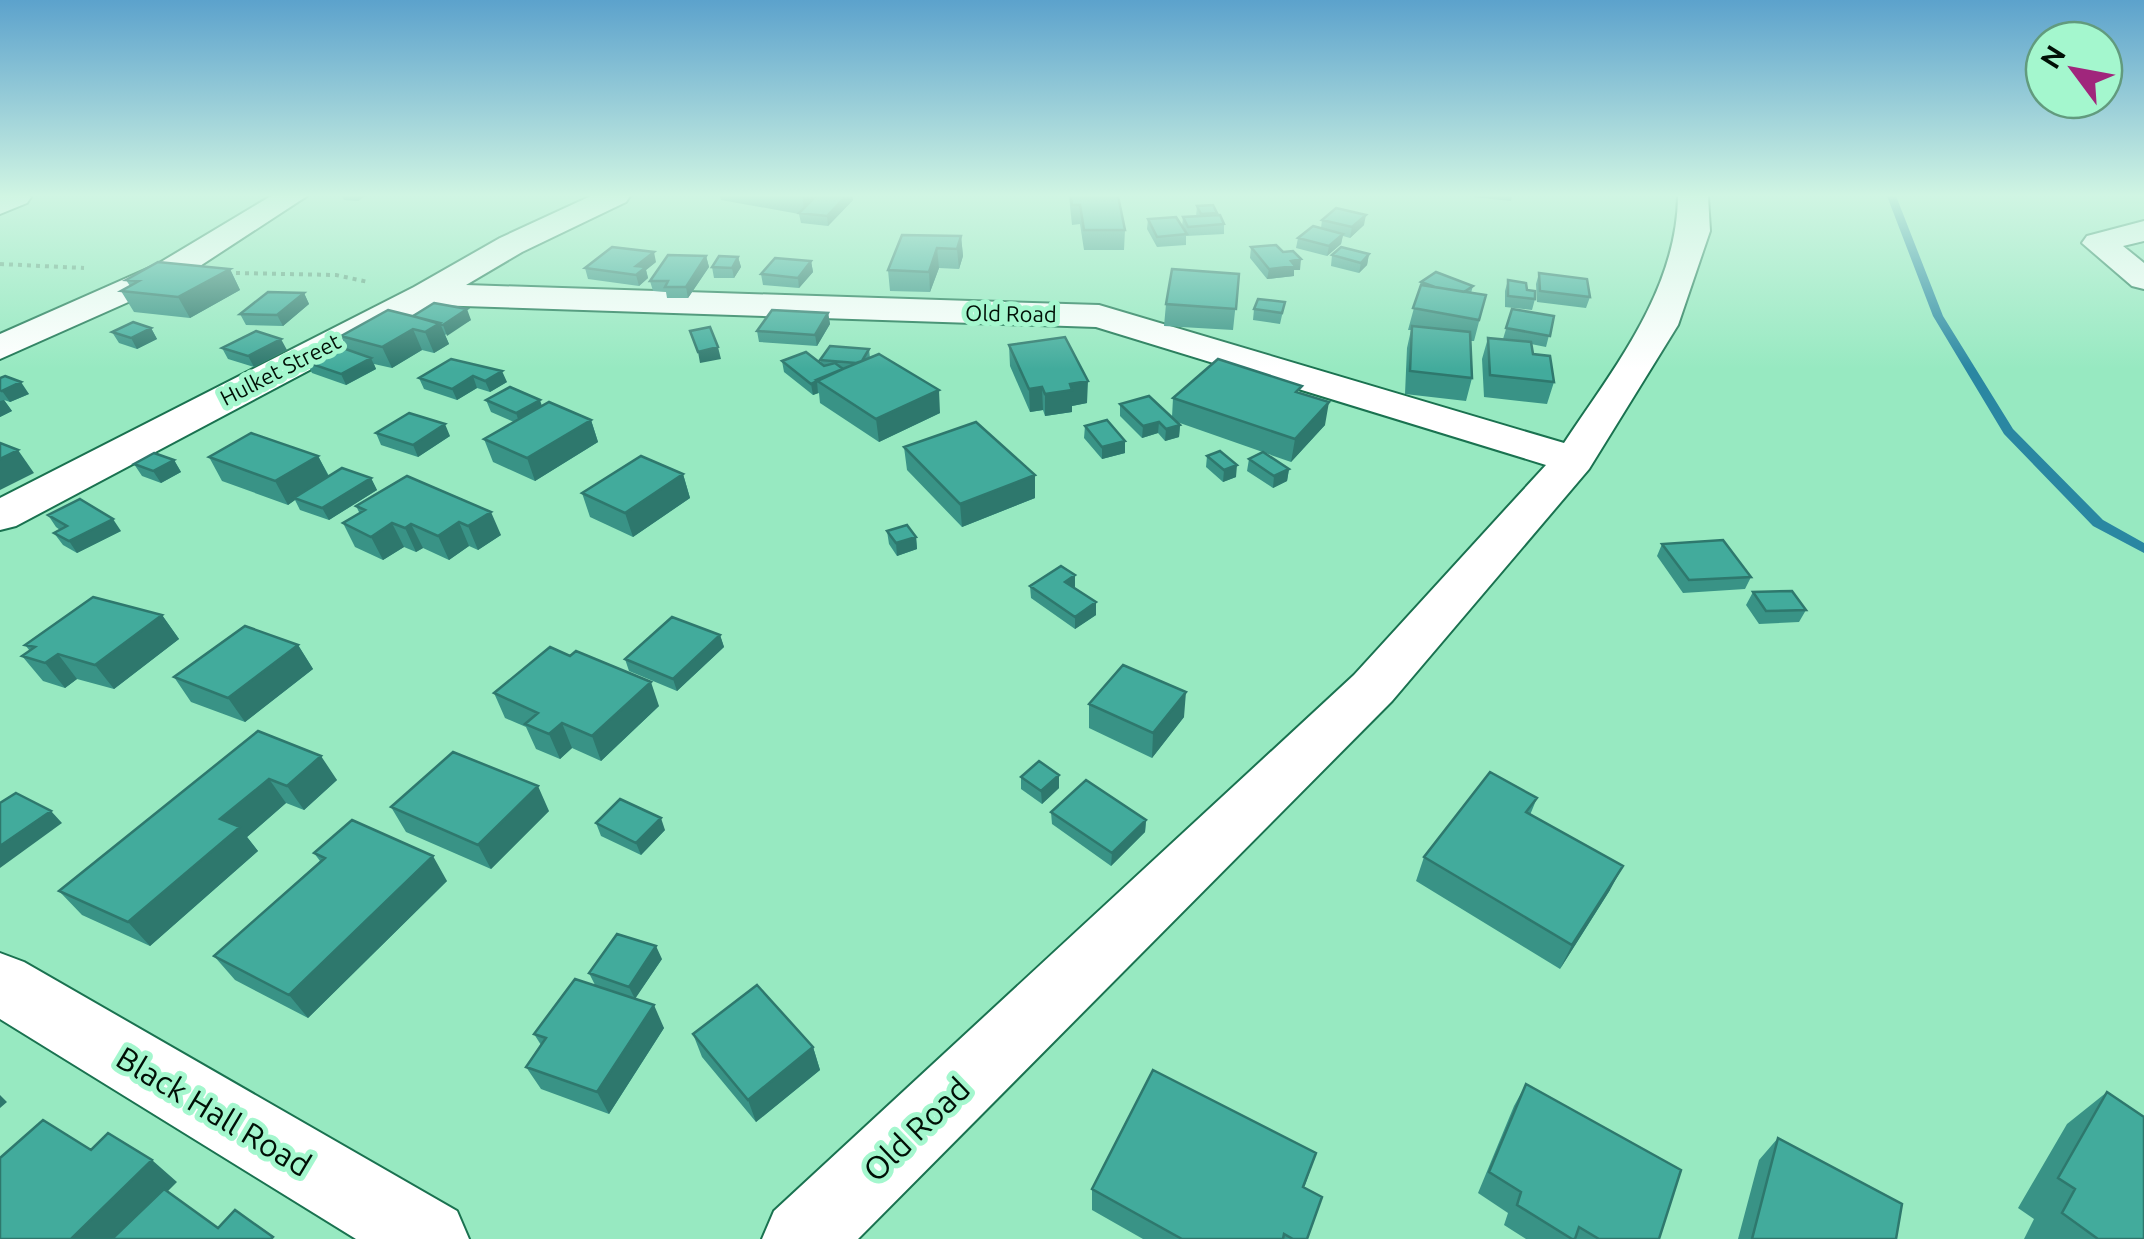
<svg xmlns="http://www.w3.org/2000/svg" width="2144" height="1239" font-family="Ubuntu,sans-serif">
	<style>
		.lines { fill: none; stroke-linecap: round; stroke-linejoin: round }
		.stream { fill: #2a87a2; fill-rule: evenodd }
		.minor-casing { stroke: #1a7250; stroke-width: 4 }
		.path { stroke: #65a183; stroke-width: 4; stroke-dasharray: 4 5; stroke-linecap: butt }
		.minor { fill: #fff; fill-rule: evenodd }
		.wall { fill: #399386 }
		.shaded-wall { fill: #2e786d }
		.building { fill: #42ab9c; stroke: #2e786d; stroke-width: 2.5 }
		.labels { text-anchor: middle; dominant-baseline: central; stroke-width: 10; stroke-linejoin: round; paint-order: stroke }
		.far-street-label { font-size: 22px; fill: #001006; stroke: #a4f7ce }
		.near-street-label { font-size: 32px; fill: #001006; stroke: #a4f7ce }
	</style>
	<rect width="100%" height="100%" fill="#97e9c1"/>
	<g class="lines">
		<path class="stream" d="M1887 196H1896L1943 316 2013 429 2103 520 2144 543V553L2093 526 2004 434 1933 316Z"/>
		<defs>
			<path id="minor" d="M0 196H30L31 197 27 203 0 214Z
				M271 196H307L180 279 0 359V334L156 265Z
				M591 196H630L626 202 522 252 466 285 1099 305 1564 443C1614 368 1677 290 1678 196H1708L1710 231 1678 325 1589 469 1392 701 858 1239H762L774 1211 1354 675 1546 465 1096 327 432 305 16 526 0 530V498L414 287 500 238Z
				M2144 221V241L2123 246 2144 263V289L2132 286 2082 243 2087 236Z
				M0 953 24 962 457 1211 469 1239H356L0 1019Z"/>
		</defs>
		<use href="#minor" class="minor-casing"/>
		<path class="path" d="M0 264 84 268
			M236 273 336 275 368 282"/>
		<use href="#minor" class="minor"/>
	</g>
	<path class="wall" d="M342 196H365L358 201 344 200Z
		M720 196H852L853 200 828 226 801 223 799 214 721 200Z
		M1069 196H1118L1125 230 1124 250H1084L1080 224 1072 225Z
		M1474 196H1512L1511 201 1474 197Z
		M1197 206 1217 213V215L1224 224V234L1186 236V245L1157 247 1147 229 1148 219 1182 227 1183 217H1196Z
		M1322 220 1364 225 1350 238 1343 236 1341 244 1327 256 1296 248 1298 238 1321 228Z
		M961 236 963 256 959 269 939 268 930 292 890 291 888 270Z
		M1251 247 1300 270H1294V276L1267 279 1250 258Z
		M1369 254 1367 265 1359 273 1331 266 1332 255Z
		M706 256 709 267 688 298H667L666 292 653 291 650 281Z
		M738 257 741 267 734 278H714L712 267Z
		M811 261 813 272 799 288 763 285 761 274Z
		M656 262 646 270 648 278 639 286 588 279 585 268Z
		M230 269 240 290 190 318 134 312 121 291 130 286 126 280Z
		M1539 273 1590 297 1586 308 1537 302 1536 284Z
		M1239 274 1233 330 1164 326 1166 304Z
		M1508 280 1527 290 1535 299 1532 310 1505 307V291Z
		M1421 282 1473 286 1471 293 1486 295 1474 341H1471L1472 378 1466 401 1405 394 1407 348 1411 330H1408Z
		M304 293 309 304 283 326 246 325 240 314Z
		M1285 302 1280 324 1253 320 1254 309Z
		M1512 309 1554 316 1546 347 1531 344 1533 354 1554 382 1547 404 1484 397 1482 359 1488 338 1503 339Z
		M828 313 830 324 817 346 759 342 757 331Z
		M413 316 471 320 445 335 449 344 434 353 422 350 392 368 374 364 376 369 346 385 312 373 306 362 347 350 341 336Z
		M151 328 157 339 137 349 119 343 112 332Z
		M1009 345 1087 403 1072 406V412L1045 416 1043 410 1030 412 1010 366Z
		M222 348 287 350 254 367 228 359Z
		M869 349 870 358 940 413 879 442 820 403 819 393 813 395 784 372 782 361 821 364 820 360Z
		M451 359 507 382 490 392 477 388 457 400 424 389 419 378Z
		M0 378 29 394 10 402 4 400 12 411 0 417Z
		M1301 394 1325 425 1291 462 1177 422 1180 425 1179 437 1165 441 1158 433 1142 438 1120 416V404L1172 417 1173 398Z
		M486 400 542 406 591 420 598 442 535 481 493 462 484 439 514 422 491 412Z
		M1085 426 1125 453 1102 459 1084 438Z
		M376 433 450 436 418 457 381 445Z
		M904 447 1035 498 962 527 907 470Z
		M318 456 329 476 371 478 377 490 329 520 300 510 295 500 288 505 222 481 209 457Z
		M1207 456 1236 477 1223 482 1206 467Z
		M1249 459 1289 469 1287 481 1273 488 1247 471Z
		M174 460 181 472 161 483 142 476 134 464Z
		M683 474 690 498 633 537 590 517 582 493Z
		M407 476 501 535 478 550 469 546 449 560 423 548 416 552 404 547 383 560 355 547 343 523 360 514 356 506Z
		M48 515 121 531 77 553 63 545 54 533 60 530 56 527Z
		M887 531 916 537 917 549 897 556 889 544Z
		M1662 544 1751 577 1745 589 1683 593 1657 556Z
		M1075 575 1074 588 1096 615 1075 629 1031 598 1030 586Z
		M1753 592 1806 610 1799 622 1759 624 1746 605Z
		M162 615 179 639 114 689 77 679 65 688 43 681 22 656 30 651 25 645Z
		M720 635 724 647 677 691 629 671 625 659Z
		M298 645 313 669 245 722 191 702 174 677Z
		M494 693 659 706 601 761 572 748 560 759 536 749 526 727 505 718Z
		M1089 704 1184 717 1152 758 1089 728Z
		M258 731 337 780 304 810 286 803 247 837 258 851 150 946 82 915 59 891Z
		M1021 777 1059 788 1042 804 1021 789Z
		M1537 798 1530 815 1610 890 1560 969 1416 881 1424 857Z
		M391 807 549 811 491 869 406 832Z
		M1051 812 1146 820 1145 832 1111 866 1052 824Z
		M596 823 665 830 641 855 601 836Z
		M314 853 447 881 308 1018 235 980 214 956 320 861Z
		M662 959 635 998 664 1028 609 1114 541 1089 526 1067 541 1045 534 1034 595 985 589 973Z
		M693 1034 813 1047 820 1070 756 1122 702 1057Z
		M1526 1084 1659 1239H1526L1504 1225 1508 1213 1478 1193 1514 1106Z
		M2107 1092 2144 1239H2024L2034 1219 2018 1208 2067 1124Z
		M1778 1138 1896 1239H1738L1759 1160Z
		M1316 1153 1304 1188 1307 1239H1143L1092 1210V1189Z"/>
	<path class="shaded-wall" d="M802 196H830L805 215Z
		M846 196H852L853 200 828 226 827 216Z
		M1366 215 1364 225 1350 238 1352 227Z
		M1343 234 1341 244 1327 256 1329 246Z
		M961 236 963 256 959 269 957 249Z
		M937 248 939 268 930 292 929 272Z
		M654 252 656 262 646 270 648 278 639 286 636 275V266Z
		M1369 254 1367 265 1359 273 1361 263Z
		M706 256 709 267 688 298 686 287Z
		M738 257 741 267 734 278 732 268Z
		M1301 259 1300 270H1294V276L1267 279 1269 269 1291 261Z
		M811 261 813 272 799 288 798 278Z
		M230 269 240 290 190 318 178 297Z
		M304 293 309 304 283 326 277 315Z
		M467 309 471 320 447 336 443 325Z
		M828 313 830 324 817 346 815 335Z
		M440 323 449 344 434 353 425 332Z
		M151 328 157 339 137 349 131 338Z
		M413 329 422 350 392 368 382 347Z
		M281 339 287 350 254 367 248 356Z
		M718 347 721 359 700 363 698 352Z
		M371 358 376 369 346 385 341 374Z
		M502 371 507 382 490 392 485 381Z
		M473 376 477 388 457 400 452 389Z
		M817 381 818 393 813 395 811 384Z
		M1088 381 1087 403 1072 406V412L1045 416V394L1070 384Z
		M21 382 29 394 10 402 2 391Z
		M1042 387 1043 410 1030 412 1029 389Z
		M939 390 940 413 879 442 876 419Z
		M4 400 12 411 0 417V401Z
		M540 400 544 412 520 425 516 413Z
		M1329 402 1325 425 1291 462 1295 439Z
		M591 420 598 442 535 481 527 458Z
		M1159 422 1158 433 1142 438 1143 426Z
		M445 424 450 436 418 457 413 445Z
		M1180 425 1179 437 1165 441 1166 429Z
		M1125 441V453L1102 459V447Z
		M0 446 18 450 34 473 0 490Z
		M318 456 330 479 294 498 295 500 288 505 275 481Z
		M174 460 181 472 161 483 153 471Z
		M1237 465 1236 477 1223 482 1224 470Z
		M1289 469 1287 481 1273 488 1274 476Z
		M683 474 690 498 633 537 625 513Z
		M1035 475V498L962 527 960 504Z
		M371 478 377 490 329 520 322 508Z
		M491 512 501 535 478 550 468 526Z
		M113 519 121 531 77 553 69 541Z
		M459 522 469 546 449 560 438 536Z
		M392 523 404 547 383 560 371 537Z
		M411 524 423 548 416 552 405 528Z
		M916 537 917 549 897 556 896 543Z
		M1075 575V588L1065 594V582Z
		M1096 602V615L1075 629V617Z
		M162 615 179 639 114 689 95 665Z
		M720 635 724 647 677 691 673 679Z
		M298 645 313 669 245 722 228 698Z
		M58 654 77 679 65 688 45 663Z
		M651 682 659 706 601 761 592 736Z
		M1186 692 1184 717 1152 758 1153 733Z
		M562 723 572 748 560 759 549 734Z
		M321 756 337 780 304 810 287 786Z
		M1059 775V788L1042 804 1041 791Z
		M269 779 286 803 247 837 258 851 150 946 128 922 220 819Z
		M538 786 549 811 491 869 478 845Z
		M51 811 62 823 0 868V846Z
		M661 818 665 830 641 855 636 843Z
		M1146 820 1145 832 1111 866 1112 853Z
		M433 856 447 881 308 1018 289 995Z
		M1623 866 1610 890 1560 969 1572 945Z
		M656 946 662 959 635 999 629 987Z
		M654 1005 664 1028 609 1114 597 1092Z
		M813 1047 820 1070 756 1122 748 1100Z
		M0 1095 7 1102 0 1108Z
		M152 1160 177 1182 120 1239H71Z"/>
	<path class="building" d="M816 196H846L827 216 799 213Z
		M1071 196H1118L1125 230H1084L1080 205H1072Z
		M1213 205 1217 213 1201 214 1197 206Z
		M1336 208 1366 215 1352 227 1322 220Z
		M1220 215 1224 224 1188 227 1183 217Z
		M1176 217 1187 234 1157 237 1148 219Z
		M1313 226 1343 234 1329 246 1298 238Z
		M902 235 961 236 957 249 937 248 929 272 888 270Z
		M1276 245 1283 252 1293 251 1301 259 1291 261 1295 266 1269 269 1251 247Z
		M612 247 654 252 636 266 646 267 636 275 585 268Z
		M1341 247 1369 254 1361 263 1332 255Z
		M668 255 706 256 686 287H665L668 281H650Z
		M719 256 738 257 732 268 712 267Z
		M775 258 811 261 798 278 761 274Z
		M158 262 230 269 178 297 121 291 139 281 126 280Z
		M1172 269 1239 274 1236 309 1166 304Z
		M1436 272 1473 286 1464 292 1435 287 1421 282Z
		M1539 273 1587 279 1590 297 1540 291Z
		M1508 280 1526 283 1527 290 1535 291V299L1508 296Z
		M1421 285 1486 295 1479 320 1413 308Z
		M268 292 304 293 277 315 240 314Z
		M1258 299 1285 302 1282 313 1254 309Z
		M434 303 467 309 443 325 413 316Z
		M1512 309 1554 316 1550 336 1506 328Z
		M388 310 440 323 425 332 413 329 382 347 341 336Z
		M772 310 828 313 815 335 757 331Z
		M133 322 151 328 131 338 112 332Z
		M1412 326 1470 332 1472 378 1410 371Z
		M710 327 718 347 698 352 690 331Z
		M256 331 281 339 248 356 222 348Z
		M1065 337 1088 381 1070 384 1072 390 1045 394 1042 387 1029 389 1009 345Z
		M1488 338 1531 342 1533 354 1550 356 1554 382 1490 375Z
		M337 346 371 358 341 374 306 362Z
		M830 346 869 349 862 361 856 363 820 360Z
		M806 352 824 366 835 363 843 369 811 384 782 361Z
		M879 354 939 390 876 419 816 380Z
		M451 359 502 371 485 381 473 376 452 389 419 378Z
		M1218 359 1302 386 1296 392 1329 402 1295 439 1173 398Z
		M5 376 21 382 2 391 0 390V378Z
		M510 387 540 400 516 413 486 400Z
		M1149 396 1180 425 1166 429 1159 422 1143 426 1120 404Z
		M549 402 591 420 527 458 484 439Z
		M409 413 445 424 413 445 376 433Z
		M1107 420 1125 441 1102 447 1085 426Z
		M976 422 1035 475 960 504 904 447Z
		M251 433 318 456 275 481 209 457Z
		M0 443 18 450 0 459Z
		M1220 451 1237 465 1224 470 1207 456Z
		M1263 452 1289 469 1274 476 1249 459Z
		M154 453 174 460 153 471 134 464Z
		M641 456 683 474 625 513 582 493Z
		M342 468 371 478 322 508 294 498Z
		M407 476 491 512 468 526 459 522 438 536 411 524 405 528 392 523 371 537 343 523 365 510 356 506Z
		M80 499 113 519 69 541 54 533 67 526 48 515Z
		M907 525 916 537 896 543 887 531Z
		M1723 540 1751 577 1689 580 1662 544Z
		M1061 566 1075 575 1065 582 1096 602 1075 617 1030 586Z
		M1792 591 1806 610 1766 611 1753 592Z
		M93 597 162 615 95 665 58 654 45 663 22 656 35 647 25 645Z
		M672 617 720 635 673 679 625 659Z
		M245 626 298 645 228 698 174 677Z
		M550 647 570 656 576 651 651 682 592 736 562 723 549 734 525 724 538 713 494 693Z
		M1123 665 1186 692 1153 733 1089 704Z
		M258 731 321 756 287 786 269 779 220 819 240 827 128 922 59 891Z
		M453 752 538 786 478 845 391 807Z
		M1039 761 1059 775 1041 791 1021 777Z
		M1490 772 1537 798 1526 812 1623 866 1572 945 1424 857Z
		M1086 780 1146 820 1112 853 1051 812Z
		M16 793 51 811 0 846V803Z
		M620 799 661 818 636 843 596 823Z
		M352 820 433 856 289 995 214 956 325 858 314 853Z
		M617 934 656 946 629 987 589 973Z
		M575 979 654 1005 597 1092 526 1067 546 1038 534 1034Z
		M757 985 813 1047 748 1100 693 1034Z
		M1153 1070 1316 1153 1303 1187 1322 1197 1307 1239H1293L1284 1234 1283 1239H1182L1092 1189Z
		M1526 1084 1681 1170 1659 1239H1599L1579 1227 1575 1239H1572L1517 1205 1521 1192 1489 1172Z
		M2107 1092 2144 1117V1239H2098L2062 1213 2075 1189 2058 1178Z
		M43 1120 91 1150 108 1133 152 1160 71 1239H0V1158Z
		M1778 1138 1902 1204 1896 1239H1752Z
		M164 1189 218 1228 235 1210 273 1237 271 1239H112Z"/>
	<linearGradient id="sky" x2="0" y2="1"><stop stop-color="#5ca2cc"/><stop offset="0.53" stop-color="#d0f5e3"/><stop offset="1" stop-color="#d0f5e3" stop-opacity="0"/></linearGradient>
	<rect width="2144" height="369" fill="url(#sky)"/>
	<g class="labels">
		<g class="far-street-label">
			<text transform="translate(1011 313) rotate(1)">Old Road</text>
			<text transform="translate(280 369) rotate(-27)">Hulket Street</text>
		</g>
		<g class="near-street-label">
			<text transform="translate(214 1111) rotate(31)">Black Hall Road</text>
			<text transform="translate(916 1129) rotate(-44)">Old Road</text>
		</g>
	</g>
	<g transform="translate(2074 70) rotate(302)"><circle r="48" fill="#a4f7ce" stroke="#629b7e" stroke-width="2.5"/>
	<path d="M0-8L18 38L0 25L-18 38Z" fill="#a0267c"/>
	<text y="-15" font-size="28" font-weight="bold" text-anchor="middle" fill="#001006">N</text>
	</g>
</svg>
